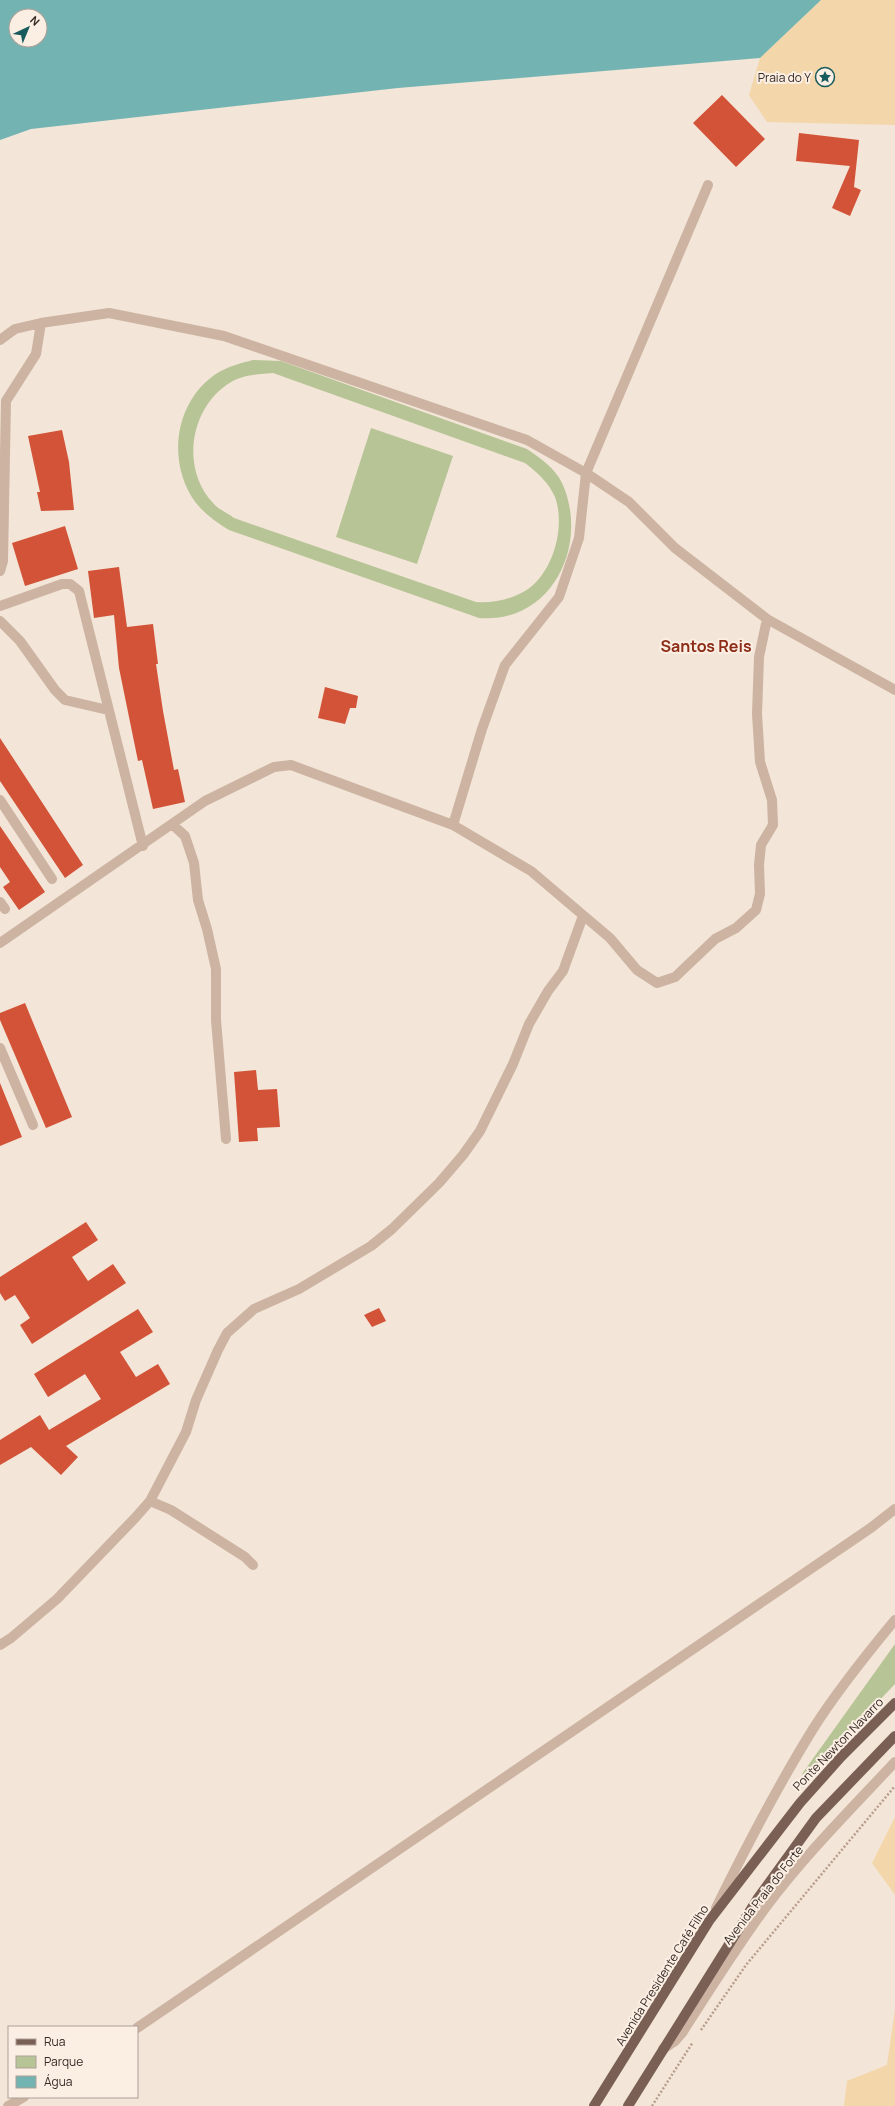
<svg xmlns="http://www.w3.org/2000/svg" width="895" height="2106" font-family="Manrope,sans-serif">
	<style>
		.green { fill: #b7c496; fill-rule: evenodd }
		.sand { fill: #f3d6aa }
		.water { fill: #73b3b2; fill-rule: evenodd }
		.building { fill: #d25337 }
		.lines { fill: none; stroke-linecap: round; stroke-linejoin: round }
		.path { stroke: #b89d8c; stroke-width: 2.5; stroke-dasharray: 2 2; stroke-linecap: butt }
		.minor { stroke: #ccb3a2; stroke-width: 10 }
		.major { stroke: #7a5f55; stroke-width: 10 }
		.labels { text-anchor: middle; dominant-baseline: central; stroke-width: 4; stroke-linejoin: round; paint-order: stroke }
		.poi-label { font-size: 12px; fill: #362a25; stroke: #fbefe4; text-anchor: end }
		.street-label { font-size: 12px; fill: #362a25; stroke: #fbefe4 }
		.district-label { font-size: 16px; font-weight: bold; fill: #8d2c17; stroke: #fbefe4 }
	</style>
	<rect width="100%" height="100%" fill="#f3e5d7"/>
	<path class="green" d="M253 360 281 361 527 449C540 458 555 468 562 483 590 544 552 624 479 618L229 530C214 521 199 510 190 494 167 453 178 397 219 372 230 366 241 363 253 360ZM273 373 525 463C537 472 549 483 555 497 566 527 553 574 525 591 509 600 494 603 476 602L234 518C228 513 219 510 214 504 178 468 191 400 237 379 249 374 261 374 273 373Z
		M371 428 453 456 417 564 336 537Z
		M895 1644V1684L806 1777 802 1774Z"/>
	<path class="sand" d="M821 0H895V125L767 122 749 95 760 58Z
		M895 1817V1895L872 1863Z
		M895 2009V2106H844L847 2081 887 2065Z"/>
	<path class="water" d="M0 0H821L760 58 398 88 31 129 0 140ZM16 16H40V40H16Z"/>
	<path class="building" d="M722 95 765 139 736 167 693 123Z
		M799 133 859 140 854 187 861 190 850 216 832 208 850 166 796 161Z
		M62 430 69 462 74 510 41 511 37 492H40L28 436Z
		M65 526 78 569 25 586 12 543Z
		M119 567 127 627 153 624 158 664H156L163 711 174 770 178 769 185 802 153 809 142 760 138 761 129 717 119 668 114 615 94 618 88 571Z
		M325 687 358 696 356 708H350L345 724 318 718Z
		M0 738 83 865 65 878 0 781Z
		M0 826 45 892 19 910 3 887 10 882 0 867Z
		M25 1003 72 1117 46 1128 0 1020V1013Z
		M256 1070 258 1090 277 1089 280 1127 257 1128 258 1141 239 1142 234 1072Z
		M0 1083 22 1137 0 1146Z
		M86 1222 98 1240 72 1257 88 1281 113 1264 126 1283 32 1344 20 1325 30 1318 15 1295 5 1301 0 1293V1277Z
		M379 1308 386 1321 372 1327 364 1315Z
		M138 1309 153 1332 120 1352 136 1377 158 1364 170 1384 66 1446 78 1457 61 1475 31 1447 0 1465V1440L40 1415 49 1430 101 1399 85 1374 48 1397 34 1374Z"/>
	<g class="lines">
		<path class="path" d="M701 2030 746 1965 895 1786
			M652 2106 693 2042"/>
		<path class="minor" d="M0 340 15 329 41 323 109 313 224 336 527 440 586 473 629 502 675 548 767 619 895 690
			M0 571 3 561 6 401 36 354 41 323
			M0 606 62 584H70L79 591 143 846
			M0 621 20 641 55 690 65 700 108 710
			M0 800 52 879
			M173 825 185 836 194 863 198 900 207 929 216 969V1020L226 1139
			M453 825 531 871 610 938 637 970 657 983 675 977 715 939 736 928 756 910 760 894 759 865 761 845 773 825 772 800 760 762 757 714 759 657 767 619
			M0 902 5 909
			M0 943 205 801 274 767 291 765 453 825 482 729 505 665 559 597 579 538 586 473 708 185
			M0 1048 33 1125
			M150 1501 171 1510 245 1557 253 1565
			M0 1645 11 1638 57 1599 135 1518 150 1501 186 1432 196 1400 218 1350 227 1333 254 1309 299 1289 371 1246 392 1229 439 1183 463 1155 480 1131 513 1064 529 1024 548 991 563 971 583 916
			M716 1908C746 1847 777 1787 813 1729 837 1691 866 1655 895 1620
			M137 2028 872 1527 895 1509
			M663 2049 675 2041 682 2033C709 1991 736 1948 766 1907 805 1855 851 1809 895 1762
			M8 2106 24 2097"/>
		<path class="major" d="M594 2106 709 1921 800 1803 841 1757 895 1703
			M628 2106 758 1898 816 1818 895 1736"/>
	</g>
	<defs>
		<symbol id="sight-ring" viewBox="-11 -11 22 22"><circle r="9.5" fill="#fbefe4" stroke="#175b5c" stroke-width="1.5"/><path d="M0-6L1.8-2.2L6-1.7L2.9 1.2L3.7 5.4L0 3.3L-3.7 5.4L-2.9 1.2L-6-1.7L-1.8-2.2Z" fill="#175b5c"/></symbol>
	</defs>
	<g fill-rule="evenodd">
		<use href="#sight-ring" x="814" y="66" width="22" height="22"/>
	</g>
	<g class="labels">
		<g class="poi-label">
			<text x="811" y="77">Praia do Y</text>
		</g>
		<g class="street-label">
			<text transform="translate(838 1744) rotate(-46)">Ponte Newton Navarro</text>
			<text transform="translate(763 1895) rotate(-52)">Avenida Praia do Forte</text>
			<text transform="translate(662 1975) rotate(-58)">Avenida Presidente Café Filho</text>
		</g>
		<g class="district-label">
			<text x="706" y="646">Santos Reis</text>
		</g>
	</g>
	<rect x="8" y="2026" width="130" height="72" fill="#fbefe4" stroke="#aca098"/>
	<rect x="16" y="2039" width="20" height="6" fill="#7a5f55" stroke="#aca098"/>
	<text x="44" y="2046" font-size="12" fill="#362a25">Rua</text>
	<rect x="16" y="2056" width="20" height="12" fill="#b7c496" stroke="#aca098"/>
	<text x="44" y="2066" font-size="12" fill="#362a25">Parque</text>
	<rect x="16" y="2076" width="20" height="12" fill="#73b3b2" stroke="#aca098"/>
	<text x="44" y="2086" font-size="12" fill="#362a25">Água</text>
	<g transform="translate(28 28) rotate(44)"><circle r="19" fill="#fbefe4" stroke="#aca098"/>
	<path d="M0-3L7 15L0 10L-7 15Z" fill="#175b5c"/>
	<text y="-6" font-size="11" font-weight="bold" text-anchor="middle" fill="#362a25">N</text>
	</g>
</svg>
